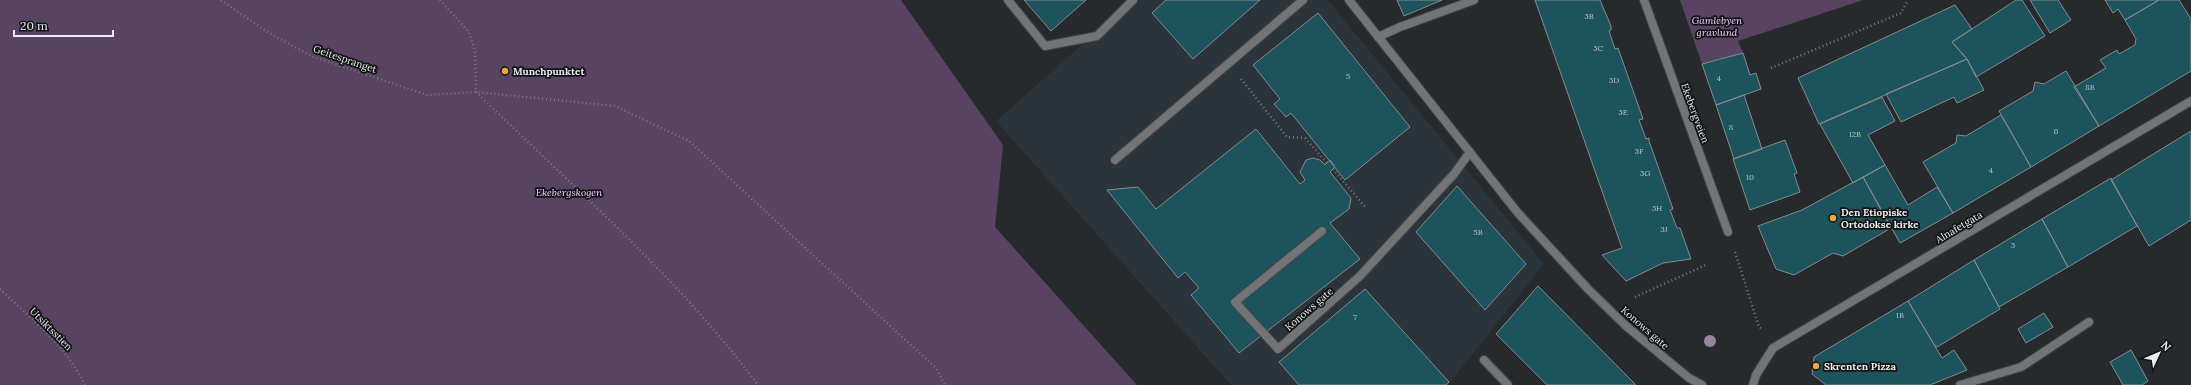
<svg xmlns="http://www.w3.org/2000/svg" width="2191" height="385" font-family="Lora,serif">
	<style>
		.built { fill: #2b333b }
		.green { fill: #594362 }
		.building { fill: #1c535d; stroke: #868c8d }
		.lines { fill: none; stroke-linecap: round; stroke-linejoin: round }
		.service-casing { stroke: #424548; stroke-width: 10 }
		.minor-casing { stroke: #424548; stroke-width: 10 }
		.path { stroke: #777a7c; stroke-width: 2.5; stroke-dasharray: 1 3; stroke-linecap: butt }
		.service { stroke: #737476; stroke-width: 8 }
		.minor { stroke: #737476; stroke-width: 8 }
		.tree { fill: #9685a0 }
		.poi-dot { fill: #eea73c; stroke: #111314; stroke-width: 1.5 }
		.labels { text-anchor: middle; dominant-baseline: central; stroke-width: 3.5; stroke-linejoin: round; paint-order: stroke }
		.number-label { font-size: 8px; fill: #b6c6ca }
		.park-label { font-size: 10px; font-style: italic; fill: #f0d0ff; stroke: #111314 }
		.street-label { font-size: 10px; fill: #eaecee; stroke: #111314 }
		.poi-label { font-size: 10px; font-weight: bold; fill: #eaecee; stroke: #111314; text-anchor: start }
	</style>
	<rect width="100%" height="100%" fill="#272a2d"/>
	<path class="built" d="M1132 0H1328L1544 264 1448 385H1231L996 121Z"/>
	<path class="green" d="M0 0H901L1003 145 995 227 1137 385H0Z
		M1680 0H1863L1738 41 1743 53 1702 64Z"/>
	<path class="building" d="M1024 0H1086L1051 31Z
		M1166 0H1260L1193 59 1152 13Z
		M1397 0H1442L1404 16Z
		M1535 0H1600L1611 26V30L1609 31 1615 49 1618 48 1642 116 1643 119 1639 120 1646 139 1649 138V141L1673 209 1670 210 1677 228H1680L1691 259 1663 263 1626 281 1602 255 1622 248Z
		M2016 0H2022L2045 36 1976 77 1967 59 1952 42Z
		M2030 0H2058L2071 20 2050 33Z
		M2105 0H2159L2125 20 2118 9 2113 13Z
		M2159 0H2179L2191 19V71L2099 126 2074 87 2106 68 2100 60 2117 50 2119 54 2135 45 2136 39 2125 20Z
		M1955 5 1972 29 1952 42 1967 59 1819 124 1798 78Z
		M1318 13 1410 127 1345 180 1291 113 1286 117 1274 104 1280 99 1253 65Z
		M1743 53 1750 75 1756 73 1761 89 1716 105 1702 64Z
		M1967 59 1984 90 1957 103 1954 97 1901 122 1886 94Z
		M2066 71 2099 126 2031 167 1999 111 2033 91 2035 82 2044 84Z
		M1744 95 1762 149 1734 159 1716 105Z
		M1882 97 1895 121 1868 135 1885 165 1853 183 1820 124Z
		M2001 115 2031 167 1953 213 1923 162 1956 143 1957 135 1966 136Z
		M1256 129 1300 184 1305 180 1300 172 1306 160 1313 158 1320 160 1325 165 1330 160 1335 167 1330 172 1351 198 1349 209 1330 223 1360 259 1239 353 1191 295 1199 288 1185 272 1178 278 1107 190 1138 187 1156 209Z
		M2191 131V220L2149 246 2111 180Z
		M1785 140 1797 173 1794 174 1800 192 1750 210 1733 159Z
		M1885 165 1908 205 1937 187 1953 213 1900 243 1863 177Z
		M1863 177 1891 228 1843 256 1833 253 1794 275 1776 269 1758 226 1802 210Z
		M2111 178 2137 226 2068 267 2042 219Z
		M1457 186 1526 264 1485 310 1416 232Z
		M2042 219 2068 267 1999 307 1974 260Z
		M1974 260 2000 309 1937 347 1935 346 1908 301Z
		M1538 286 1636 385H1547L1496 334Z
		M1365 289 1449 382 1446 385H1299L1279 362Z
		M1908 301 1942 358 1954 350 1967 370 1930 385H1826L1812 374 1814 357Z
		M2044 313 2053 327 2026 343 2018 329Z
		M2131 350 2148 381 2142 385H2123L2110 362Z"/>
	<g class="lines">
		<defs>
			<path id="service" d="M1008 0 1045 46 1097 36 1133 0
				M1378 37 1400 27 1474 0
				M1115 160 1303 0
				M1322 231 1235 302 1278 349 1360 276 1454 174 1470 152
				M1484 360 1508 385
				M1960 385 2021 367 2089 322"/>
			<path id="minor" d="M1349 0 1518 213 1588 289 1626 326 1689 378 1702 385
				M1644 0 1728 232
				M1753 385 1756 375 1773 348 2191 101"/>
		</defs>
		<use href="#service" class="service-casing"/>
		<use href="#minor" class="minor-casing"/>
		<path class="path" d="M221 0 266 31 311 56 427 95 476 92 615 106 689 141 936 368 945 385
			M440 0 469 32 475 51 476 92C572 186 677 276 758 385
			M1771 68 1901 13 1908 0
			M1241 79 1287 137 1305 138 1327 163
			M1333 169 1366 208
			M1735 252 1759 327 1762 329
			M0 289C30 318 67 347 85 385
			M1635 297 1708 264"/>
		<use href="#service" class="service"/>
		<use href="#minor" class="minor"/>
	</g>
	<circle class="tree" cx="1710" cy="341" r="6"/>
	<g class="poi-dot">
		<circle cx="505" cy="71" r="4"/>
		<circle cx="1833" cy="218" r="4"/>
		<circle cx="1816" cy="366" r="4"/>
	</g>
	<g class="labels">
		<g class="number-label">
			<text x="1589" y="16">3B</text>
			<text x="1598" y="48">3C</text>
			<text x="1348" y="76">5</text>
			<text x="1719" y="78">4</text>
			<text x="1614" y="80">3D</text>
			<text x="2090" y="87">8B</text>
			<text x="1623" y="112">3E</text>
			<text x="1731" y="127">8</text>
			<text x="2056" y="131">6</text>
			<text x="1855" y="134">12B</text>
			<text x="1639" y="151">3F</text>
			<text x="1991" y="170">4</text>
			<text x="1645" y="173">3G</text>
			<text x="1750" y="177">10</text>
			<text x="1657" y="208">3H</text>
			<text x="1664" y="229">3J</text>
			<text x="1478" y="232">5B</text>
			<text x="2013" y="245">3</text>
			<text x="1900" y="315">1B</text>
			<text x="1355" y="317">7</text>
		</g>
		<g class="park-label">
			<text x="1717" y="20">Gamlebyen<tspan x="1717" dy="12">gravlund</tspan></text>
			<text x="569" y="192">Ekebergskogen</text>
		</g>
		<g class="street-label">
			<text transform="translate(345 59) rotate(19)">Geitespranget</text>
			<text transform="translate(1695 113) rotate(70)">Ekebergveien</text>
			<text transform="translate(1959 227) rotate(-31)">Alnafetgata</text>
			<text transform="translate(1309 309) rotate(-41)">Konows gate</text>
			<text transform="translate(1645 328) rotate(41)">Konows gate</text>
			<text transform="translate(51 329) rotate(45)">Utsiktsstien</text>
		</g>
		<g class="poi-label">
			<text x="513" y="71">Munchpunktet</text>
			<text x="1841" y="212">Den Etiopiske<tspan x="1841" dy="12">Ortodokse kirke</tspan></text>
			<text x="1824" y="366">Skrenten Pizza</text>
		</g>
	</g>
	<g transform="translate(2159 353) rotate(46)" stroke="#111314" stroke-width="3" paint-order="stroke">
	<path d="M0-3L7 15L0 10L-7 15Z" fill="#eaecee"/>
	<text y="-6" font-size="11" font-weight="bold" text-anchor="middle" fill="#eaecee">N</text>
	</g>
	<path d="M14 30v6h99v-6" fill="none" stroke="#eaecee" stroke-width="2"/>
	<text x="20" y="30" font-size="12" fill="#eaecee" stroke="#111314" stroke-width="3" paint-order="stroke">20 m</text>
</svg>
